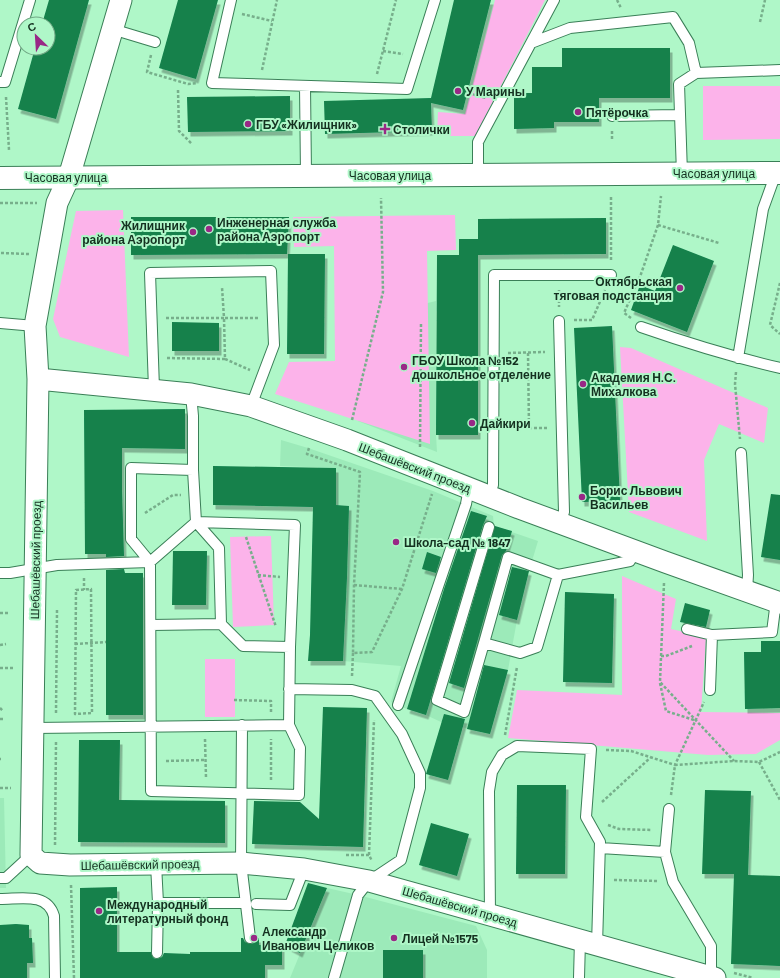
<svg xmlns="http://www.w3.org/2000/svg" width="780" height="978" font-family="Barlow,sans-serif">
	<style>
		.built { fill: #9ceab9 }
		.green { fill: #fcb3ea }
		.building { fill: #13814c; filter: url(#shadow) }
		.lines { fill: none; stroke-linecap: round; stroke-linejoin: round }
		.lane-casing { stroke: #3a7f57; stroke-width: 12 }
		.street-casing { stroke: #3a7f57; stroke-width: 23 }
		.secondary-casing { stroke: #3a7f57; stroke-width: 24 }
		.path { stroke: #77af8b; stroke-width: 2.5; stroke-dasharray: 3 2; stroke-linecap: butt }
		.lane { stroke: #fff; stroke-width: 10 }
		.street { stroke: #fff; stroke-width: 21 }
		.secondary { stroke: #fff; stroke-width: 22 }
		.poi-dot { fill: #992886; stroke: #aff7c8; stroke-width: 1.5 }
		.labels { text-anchor: middle; dominant-baseline: central; stroke-width: 4; stroke-linejoin: round; paint-order: stroke }
		.poi-label { font-size: 12px; font-weight: bold; fill: #143120; stroke: #aff7c8; text-anchor: start }
		.street-label { font-size: 12px; fill: #143120; stroke: #aff7c8 }
	</style>
	<defs>
		<filter id="shadow"><feDropShadow dx="2.5" dy="4.5" stdDeviation="0" flood-color="#0004"/></filter>
	</defs>
	<rect width="100%" height="100%" fill="#aff7c8"/>
	<path class="built" d="M436 301V435L437 452 358 421 386 313Z
		M281 440 308 448 433 491 493 516 494 526 538 541 529 571 517 620 508 670 490 734 441 722 426 715 407 709 391 702 401 666 343 661 347 577 349 506 336 505V468L280 466Z
		M0 798H4L6 888H0Z
		M327 888 358 895 476 926 487 950V978H290Z"/>
	<path class="green" d="M495 0H545L475 136H437L438 112 465 114Z
		M703 86H780V139L703 140Z
		M123 210 129 357 60 337 53 319 76 211Z
		M455 215 456 250 427 251 430 444 275 394 289 362 335 361 334 246 294 247 293 217Z
		M620 347 631 348 768 408 764 443 719 424 704 460 707 541 629 512Z
		M271 536 274 625 233 627 230 537Z
		M622 576 676 599 671 629 706 637 701 712 780 713V740L756 754 708 755 508 738 517 690 622 695Z
		M205 659H235V717H205Z"/>
	<path class="building" d="M49 0H89L56 119 18 109 35 48H48V24H42Z
		M178 0H218L196 79 159 68Z
		M454 0H491L463 110 431 103 432 131 325 134 324 101 431 98Z
		M562 48H670V98H599V122H554V128L514 129V93H532V67H562Z
		M290 96V131L188 132 187 97Z
		M131 217H289L287 254 131 255Z
		M606 218V254L478 255V435H436L437 255H459V239H478V219Z
		M673 245 714 261 687 332 631 310 640 285 655 291Z
		M288 254H325L324 354H287Z
		M172 322 219 323V351H172Z
		M612 326 620 501 582 502 574 328Z
		M185 409V449L122 448V490L124 556 106 557V554H85L84 410Z
		M213 466 336 468V505L349 506 347 577 343 661H308L310 635 313 507 213 505Z
		M771 494 780 495V560L761 557Z
		M471 511 487 516 483 525 426 715 407 709 444 589Z
		M495 526 512 531 506 551 502 555 464 688 449 683Z
		M173 551H207L206 605H172Z
		M427 552 441 557 436 573 422 569Z
		M512 567 529 571 517 620 499 615Z
		M124 569 125 573H143V715H106V570Z
		M565 592 614 594 612 683 563 682Z
		M685 603 710 610 706 627 680 622Z
		M761 641H780V708L745 709 744 652H761Z
		M484 665 508 670 490 734 467 729Z
		M323 707 367 708 363 847 252 844 254 801 300 802 319 819Z
		M444 714 465 719 448 780 426 774Z
		M79 740H120L119 800 225 801V843L78 842Z
		M517 785H566L565 874H516Z
		M705 790 751 791 748 875 780 876V966L731 964 734 874H702Z
		M431 823 469 834 457 876 419 865Z
		M308 883 327 888 300 953 285 945Z
		M117 887V952H151L153 958 157 959 162 957 164 953 190 954V952H241V938H243L245 942 250 944 254 943 256 938H259V945H282V965H265V978H80V888Z
		M16 924 29 925V938H32L33 963H27V978H0V925Z
		M383 950H423V978H383Z"/>
	<g class="lines">
		<defs>
			<path id="lane" d="M231 0 212 83 407 89 435 0
				M112 29 155 42
				M531 43 570 28 673 17 689 43 696 73 679 84 682 174
				M696 73 780 70
				M0 82H5L30 0
				M305 86 306 175
				M612 116 679 115
				M478 175V142L554 0
				M559 321 564 512 560 523
				M0 323 35 326
				M641 327C687 343 733 357 780 368
				M738 358 763 209 776 173
				M154 389 150 273 271 271 274 345 251 406
				M741 453 748 575 747 591
				M193 470 196 522 150 562 151 791 299 795 300 748 289 725 290 647 295 525 196 522
				M489 496 493 485 494 275H611
				M196 522 219 548 221 624
				M0 573H10L57 565 150 562 131 539V468L193 470V416L191 394
				M558 575 508 557 484 643 520 653 537 647 558 575 630 561 635 550
				M151 625 221 624 243 646 290 647
				M687 629 712 635
				M484 643 464 712 437 700 489 527
				M289 689 352 690 375 696 402 734 420 773V788L401 860 380 874 369 881 358 895 334 978
				M710 690 712 635 772 632 776 601
				M398 705 466 504 469 488
				M242 725 241 863 250 938
				M33 728 289 725
				M669 809 665 852 673 882 711 946V977
				M600 848 665 852
				M156 864 158 903 157 953
				M0 878H6L31 855
				M0 899C21 899 47 892 54 916L55 978
				M158 903H246
				M256 904 290 905 304 869
				M490 915 489 791 492 772 502 755 517 746 591 749 586 817 600 842 597 945
				M579 978 580 940"/>
			<path id="street" d="M121 0 69 177 57 203 35 326 38 379 31 855 40 863 70 865 241 863 304 869 369 881 715 978
				M38 379 191 394 251 406 347 440 519 508 665 562 780 603"/>
			<path id="secondary" d="M0 178 780 173"/>
		</defs>
		<use href="#lane" class="lane-casing"/>
		<use href="#street" class="street-casing"/>
		<use href="#secondary" class="secondary-casing"/>
		<path class="path" d="M617 0 621 8
			M242 14 272 21
			M760 22 765 0
			M383 51 403 54
			M151 55 147 72 188 84 197 83
			M262 70 277 0
			M377 74 396 0
			M178 90 179 131 192 144
			M468 93 486 98
			M6 97 9 150
			M612 131V141
			M611 197V262
			M0 203H37
			M658 225 719 243
			M1 253 29 254
			M780 283 770 325 780 334
			M559 290V307
			M166 318H224L222 287
			M631 318 624 313 641 274 658 225 661 196
			M574 320H592L605 290
			M508 353 545 352
			M528 353 529 428H547
			M167 358 225 359 224 318H258
			M225 359 250 370
			M736 372 735 384 740 439
			M352 420 383 292 381 198
			M420 447 421 323
			M309 448 307 454 360 472 354 585 353 653 372 652 402 589 432 494
			M145 513 173 495H181
			M246 537 276 627
			M258 575 280 577
			M84 578V590
			M664 583 660 682 734 761
			M354 585 402 589
			M91 589 92 713 75 714 76 590Z
			M0 613H8
			M75 644 106 642
			M0 645 6 644
			M661 656H666L692 646
			M0 668H13
			M352 676 353 653
			M660 683 666 711 694 720
			M234 700 271 701V712
			M0 708 3 711
			M56 713 57 610
			M0 719H3
			M505 735 517 667
			M205 739 206 778
			M606 750 631 751 675 765 704 702
			M0 759H1
			M166 761 205 760
			M759 762 780 800
			M271 780V739
			M0 788H11
			M671 795 675 765 734 761 759 762 780 752
			M602 802 650 758
			M608 825 619 829 652 830
			M55 845 56 742
			M346 855H369L372 861
			M369 855 374 720
			M614 880 658 881
			M71 885 74 978
			M734 973 753 978"/>
		<use href="#lane" class="lane"/>
		<use href="#street" class="street"/>
		<use href="#secondary" class="secondary"/>
	</g>
	<g class="poi-dot">
		<circle cx="458" cy="91" r="4"/>
		<circle cx="578" cy="112" r="4"/>
		<circle cx="248" cy="124" r="4"/>
		<path d="M383 123h4v4h4v4h-4v4h-4v-4h-4v-4h4z"/>
		<circle cx="209" cy="229" r="4"/>
		<circle cx="193" cy="232" r="4"/>
		<circle cx="680" cy="288" r="4"/>
		<circle cx="404" cy="367" r="4"/>
		<circle cx="583" cy="384" r="4"/>
		<circle cx="472" cy="423" r="4"/>
		<circle cx="582" cy="497" r="4"/>
		<circle cx="396" cy="542" r="4"/>
		<circle cx="99" cy="911" r="4"/>
		<circle cx="254" cy="938" r="4"/>
		<circle cx="394" cy="938" r="4"/>
	</g>
	<g class="labels">
		<g class="poi-label">
			<text x="466" y="91">У Марины</text>
			<text x="586" y="112">Пятёрочка</text>
			<text x="256" y="124">ГБУ «Жилищник»</text>
			<text x="393" y="129">Столички</text>
			<text x="217" y="222">Инженерная служба<tspan x="217" dy="14">района Аэропорт</tspan></text>
			<text x="185" y="225" text-anchor="end">Жилищник<tspan x="185" dy="14">района Аэропорт</tspan></text>
			<text x="672" y="281" text-anchor="end">Октябрьская<tspan x="672" dy="14">тяговая подстанция</tspan></text>
			<text x="412" y="360">ГБОУ Школа №152<tspan x="412" dy="14">дошкольное отделение</tspan></text>
			<text x="591" y="377">Академия Н.С.<tspan x="591" dy="14">Михалкова</tspan></text>
			<text x="480" y="423">Дайкири</text>
			<text x="590" y="490">Борис Львович<tspan x="590" dy="14">Васильев</tspan></text>
			<text x="404" y="542">Школа-сад № 1847</text>
			<text x="107" y="904">Международный<tspan x="107" dy="14">литературный фонд</tspan></text>
			<text x="262" y="931">Александр<tspan x="262" dy="14">Иванович Целиков</tspan></text>
			<text x="402" y="938">Лицей №1575</text>
		</g>
		<g class="street-label">
			<text x="714" y="173">Часовая улица</text>
			<text x="390" y="175">Часовая улица</text>
			<text x="66" y="177">Часовая улица</text>
			<text transform="translate(415 467) rotate(21)">Шебашёвский проезд</text>
			<text transform="translate(35 560) rotate(-89)">Шебашёвский проезд</text>
			<text transform="translate(140 864) rotate(-1)">Шебашёвский проезд</text>
			<text transform="translate(460 906) rotate(16)">Шебашёвский проезд</text>
		</g>
	</g>
	<g transform="translate(36 36) rotate(335)"><circle r="19" fill="#aff7c8" stroke="#71a885"/>
	<path d="M0-3L7 15L0 10L-7 15Z" fill="#992886"/>
	<text y="-6" font-size="11" font-weight="bold" text-anchor="middle" fill="#143120">С</text>
	</g>
</svg>
